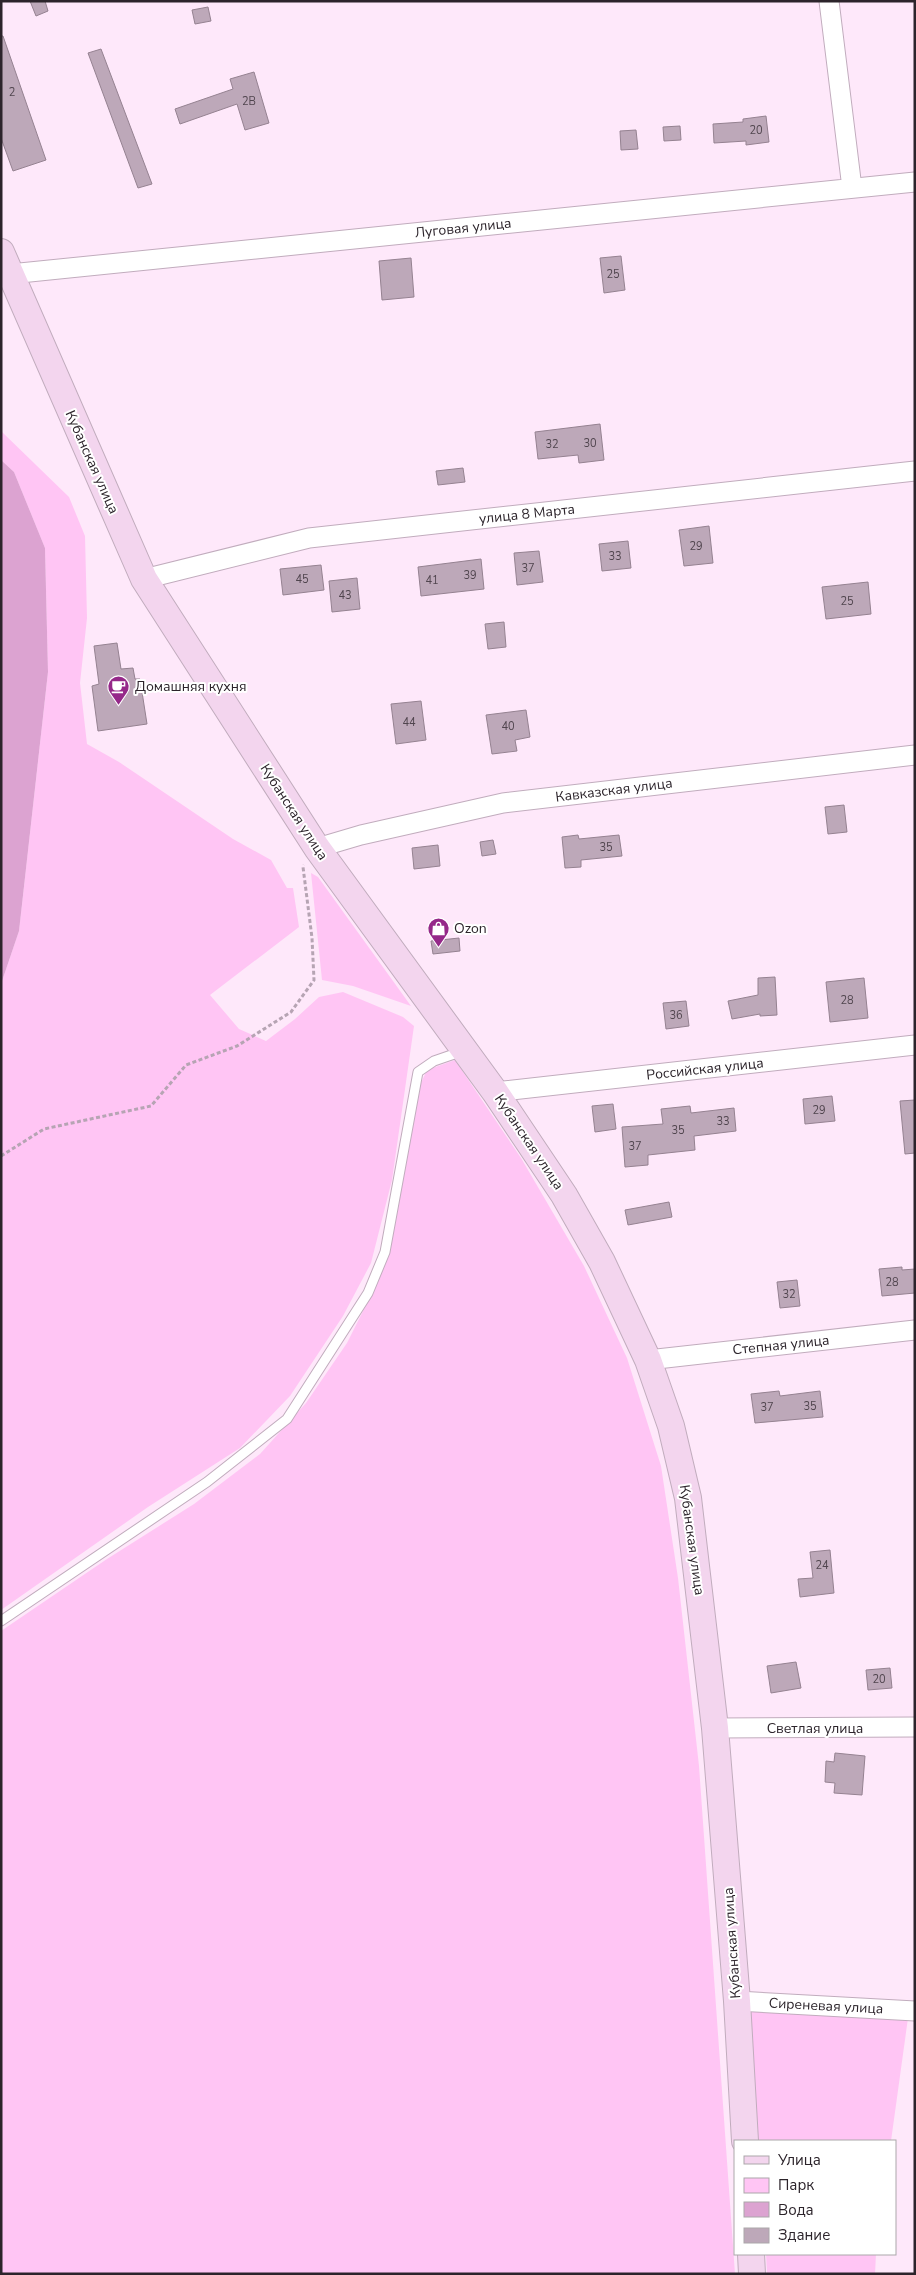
<svg xmlns="http://www.w3.org/2000/svg" width="916" height="2275" font-family="'Nunito Sans',sans-serif">
	<style>
		.green { fill: #ffc5f4 }
		.water { fill: #dca3d1 }
		.building { fill: #bda8b9; stroke: #958291 }
		.lines { fill: none; stroke-linecap: round; stroke-linejoin: round }
		.lane-casing { stroke: #c1acbd; stroke-width: 11 }
		.street-casing { stroke: #c1acbd; stroke-width: 21 }
		.secondary-casing { stroke: #c1acbd; stroke-width: 28 }
		.path { stroke: #b6a4b3; stroke-width: 3; stroke-dasharray: 4 2.5; stroke-linecap: butt }
		.lane { stroke: #fff; stroke-width: 9 }
		.street { stroke: #fff; stroke-width: 19 }
		.secondary { stroke: #f3d5ee; stroke-width: 26 }
		.labels { text-anchor: middle; dominant-baseline: central; stroke-width: 4; stroke-linejoin: round; paint-order: stroke }
		.number-label { font-size: 11px; fill: #50454e }
		.street-label { font-size: 14px; fill: #2c242b; stroke: #fff }
		.poi-label { font-size: 14px; fill: #2c242b; stroke: #fff; text-anchor: start }
	</style>
	<rect width="100%" height="100%" fill="#fee8fa"/>
	<path class="green" d="M1 431 69 497 85 536 87 618 80 683 87 744 119 762 233 839 271 860 287 888H293L299 927 210 995 239 1029 266 1041 295 1019 319 997 343 992 403 1017 414 1026 392 1180 371 1263 343 1316 290 1396 240 1448 148 1507 1 1610V984L19 931 48 672 45 548 14 472 1 460Z
		M311 873 318 877 411 1006 353 986 322 980Z
		M455 1060 521 1158 584 1266 627 1358 661 1466 678 1578 699 1766 735 2274H1V1631L107 1559 194 1504 260 1454 306 1403 347 1343 374 1289 392 1241 421 1083 427 1070Z
		M746 2008 846 2017 908 2018 891 2141H756Z
		M766 2254H876L875 2274H767Z"/>
	<path class="water" d="M1 460 14 472 45 548 48 672 19 931 1 984Z"/>
	<path class="building" d="M30 1H45L48 11 36 16Z
		M208 7 211 21 195 24 192 10Z
		M1 36H3L46 160 13 171 1 138Z
		M101 49 152 184 138 188 88 53Z
		M254 72 269 123 245 130 237 104 180 124 175 109 233 89 230 79Z
		M766 116 769 142 746 145V141L714 143 713 124 743 122V119Z
		M680 126 681 140 664 141 663 127Z
		M636 130 638 149 621 150 620 131Z
		M621 256 625 290 604 293 600 258Z
		M411 258 414 297 382 300 379 261Z
		M600 424 604 460 579 463 578 455 538 459 535 432Z
		M463 468 465 482 438 485 436 471Z
		M709 526 713 563 684 566 679 530Z
		M628 541 631 568 602 571 599 544Z
		M539 551 543 582 517 585 514 553Z
		M481 559 484 589 421 596 418 567Z
		M321 565 324 590 283 595 280 569Z
		M357 578 360 609 332 612 329 581Z
		M868 582 871 614 826 619 822 587Z
		M504 622 506 647 488 649 485 624Z
		M117 643 121 669 133 668 135 679H140L147 724 98 731 92 686 99 684 94 646Z
		M421 701 426 740 396 744 391 704Z
		M526 710 530 737 515 740 517 751 492 754 486 715Z
		M844 805 847 832 828 834 825 807Z
		M578 835 579 839 619 835 622 856 581 860V867L565 868 562 837Z
		M493 840 496 854 482 856 480 842Z
		M438 845 440 866 414 869 412 848Z
		M459 938 460 951 433 954 431 941Z
		M775 977 777 1015 760 1016V1014L732 1019 728 1001 758 995V978Z
		M864 978 868 1018 830 1022 826 982Z
		M686 1001 689 1026 666 1029 663 1003Z
		M832 1096 835 1121 805 1124 803 1099Z
		M915 1100V1153L905 1154 900 1101Z
		M613 1104 616 1129 595 1132 592 1106Z
		M690 1106 691 1113 734 1108 736 1131 694 1136 695 1150 648 1155V1165L625 1167 622 1127 663 1124 661 1109Z
		M669 1202 672 1217 628 1225 625 1210Z
		M902 1267V1270L915 1269V1293L882 1296 879 1269Z
		M797 1280 800 1306 780 1308 777 1282Z
		M779 1391 780 1396 820 1391 823 1417 755 1423 751 1394Z
		M830 1550 834 1593 800 1597 798 1579 813 1578 810 1552Z
		M796 1662 801 1688 771 1693 767 1666Z
		M890 1668 892 1688 868 1690 866 1670Z
		M835 1753 865 1756 862 1795 834 1793 835 1783 825 1782 826 1761 834 1762Z"/>
	<g class="lines">
		<defs>
			<path id="lane" d="M1 1621 207 1482 287 1419 368 1293 385 1252 418 1072 434 1061 463 1051"/>
			<path id="street" d="M829 1 852 188
				M10 274 915 182
				M144 579 309 538 915 471
				M317 848 361 835 503 803 915 755
				M495 1092 915 1045
				M648 1360 915 1330
				M715 1728 915 1727
				M737 2001 915 2011"/>
			<path id="secondary" d="M1 252 144 579 317 848 495 1092 564 1195 602 1262 648 1360 671 1426 688 1498 715 1728 737 2001 745 2141
				M751 2254 752 2274"/>
		</defs>
		<use href="#lane" class="lane-casing"/>
		<use href="#street" class="street-casing"/>
		<use href="#secondary" class="secondary-casing"/>
		<path class="path" d="M1 1156 44 1129 151 1106 186 1065 237 1046 291 1012 314 980 312 938 303 867 304 865"/>
		<use href="#lane" class="lane"/>
		<use href="#street" class="street"/>
		<use href="#secondary" class="secondary"/>
	</g>
	<defs>
		<symbol id="cafe-pin" viewBox="-11 -11 22 30"><path d="M0 17L-7.5 6A9.5 9.5 0 1 1 7.5 6Z" fill="#952889" stroke="#fff"/><path d="M-5.5-4.5H6V0H3Q3 3.5 0 3.5H-2.5Q-5.5 3.5-5.5 0ZM3-3.2v2h1.7v-2ZM-6 4.5H4V6H-6Z" fill="#fff"/></symbol>
		<symbol id="shop-pin" viewBox="-11 -11 22 30"><path d="M0 17L-7.5 6A9.5 9.5 0 1 1 7.5 6Z" fill="#952889" stroke="#fff"/><path d="M-5-2.5h2.3a2.7 3.5 0 0 1 5.4 0H5L5.5 6h-11ZM-1.5-2.5h3a1.5 2.3 0 0 0-3 0Z" fill="#fff"/></symbol>
	</defs>
	<g fill-rule="evenodd">
		<use href="#cafe-pin" x="106" y="674" width="25" height="34"/>
		<use href="#shop-pin" x="426" y="916" width="25" height="34"/>
	</g>
	<g class="labels">
		<g class="number-label">
			<text x="12" y="92">2</text>
			<text x="249" y="101">2В</text>
			<text x="756" y="130">20</text>
			<text x="613" y="274">25</text>
			<text x="590" y="443">30</text>
			<text x="552" y="444">32</text>
			<text x="696" y="546">29</text>
			<text x="615" y="556">33</text>
			<text x="528" y="568">37</text>
			<text x="470" y="575">39</text>
			<text x="302" y="579">45</text>
			<text x="432" y="580">41</text>
			<text x="345" y="595">43</text>
			<text x="847" y="601">25</text>
			<text x="409" y="722">44</text>
			<text x="508" y="726">40</text>
			<text x="606" y="847">35</text>
			<text x="847" y="1000">28</text>
			<text x="676" y="1015">36</text>
			<text x="819" y="1110">29</text>
			<text x="723" y="1121">33</text>
			<text x="678" y="1130">35</text>
			<text x="635" y="1146">37</text>
			<text x="892" y="1282">28</text>
			<text x="789" y="1294">32</text>
			<text x="810" y="1406">35</text>
			<text x="767" y="1407">37</text>
			<text x="822" y="1565">24</text>
			<text x="879" y="1679">20</text>
		</g>
		<g class="street-label">
			<text transform="translate(463 228) rotate(-6)">Луговая улица</text>
			<text transform="translate(92 462) rotate(66)">Кубанская улица</text>
			<text transform="translate(527 514) rotate(-6)">улица 8 Марта</text>
			<text transform="translate(614 790) rotate(-7)">Кавказская улица</text>
			<text transform="translate(294 812) rotate(57)">Кубанская улица</text>
			<text transform="translate(705 1069) rotate(-6)">Российская улица</text>
			<text transform="translate(529 1142) rotate(56)">Кубанская улица</text>
			<text transform="translate(781 1345) rotate(-6)">Степная улица</text>
			<text transform="translate(692 1540) rotate(82)">Кубанская улица</text>
			<text x="815" y="1728">Светлая улица</text>
			<text transform="translate(732 1943) rotate(-94)">Кубанская улица</text>
			<text transform="translate(826 2006) rotate(3)">Сиреневая улица</text>
		</g>
		<g class="poi-label">
			<text x="135" y="686">Домашняя кухня</text>
			<text x="454" y="928">Ozon</text>
		</g>
	</g>
	<rect width="916" height="2275" fill="none" stroke="#2c242b" stroke-width="5"/>
	<rect x="734" y="2140" width="162" height="115" fill="#ffffff" stroke="#aba7aa"/>
	<rect x="744" y="2156" width="25" height="8" fill="#f3d5ee" stroke="#aba7aa"/>
	<text x="778" y="2165" font-size="15" fill="#2c242b">Улица</text>
	<rect x="744" y="2178" width="25" height="15" fill="#ffc5f4" stroke="#aba7aa"/>
	<text x="778" y="2190" font-size="15" fill="#2c242b">Парк</text>
	<rect x="744" y="2202" width="25" height="15" fill="#dca3d1" stroke="#aba7aa"/>
	<text x="778" y="2215" font-size="15" fill="#2c242b">Вода</text>
	<rect x="744" y="2228" width="25" height="15" fill="#bda8b9" stroke="#aba7aa"/>
	<text x="778" y="2240" font-size="15" fill="#2c242b">Здание</text>
</svg>
